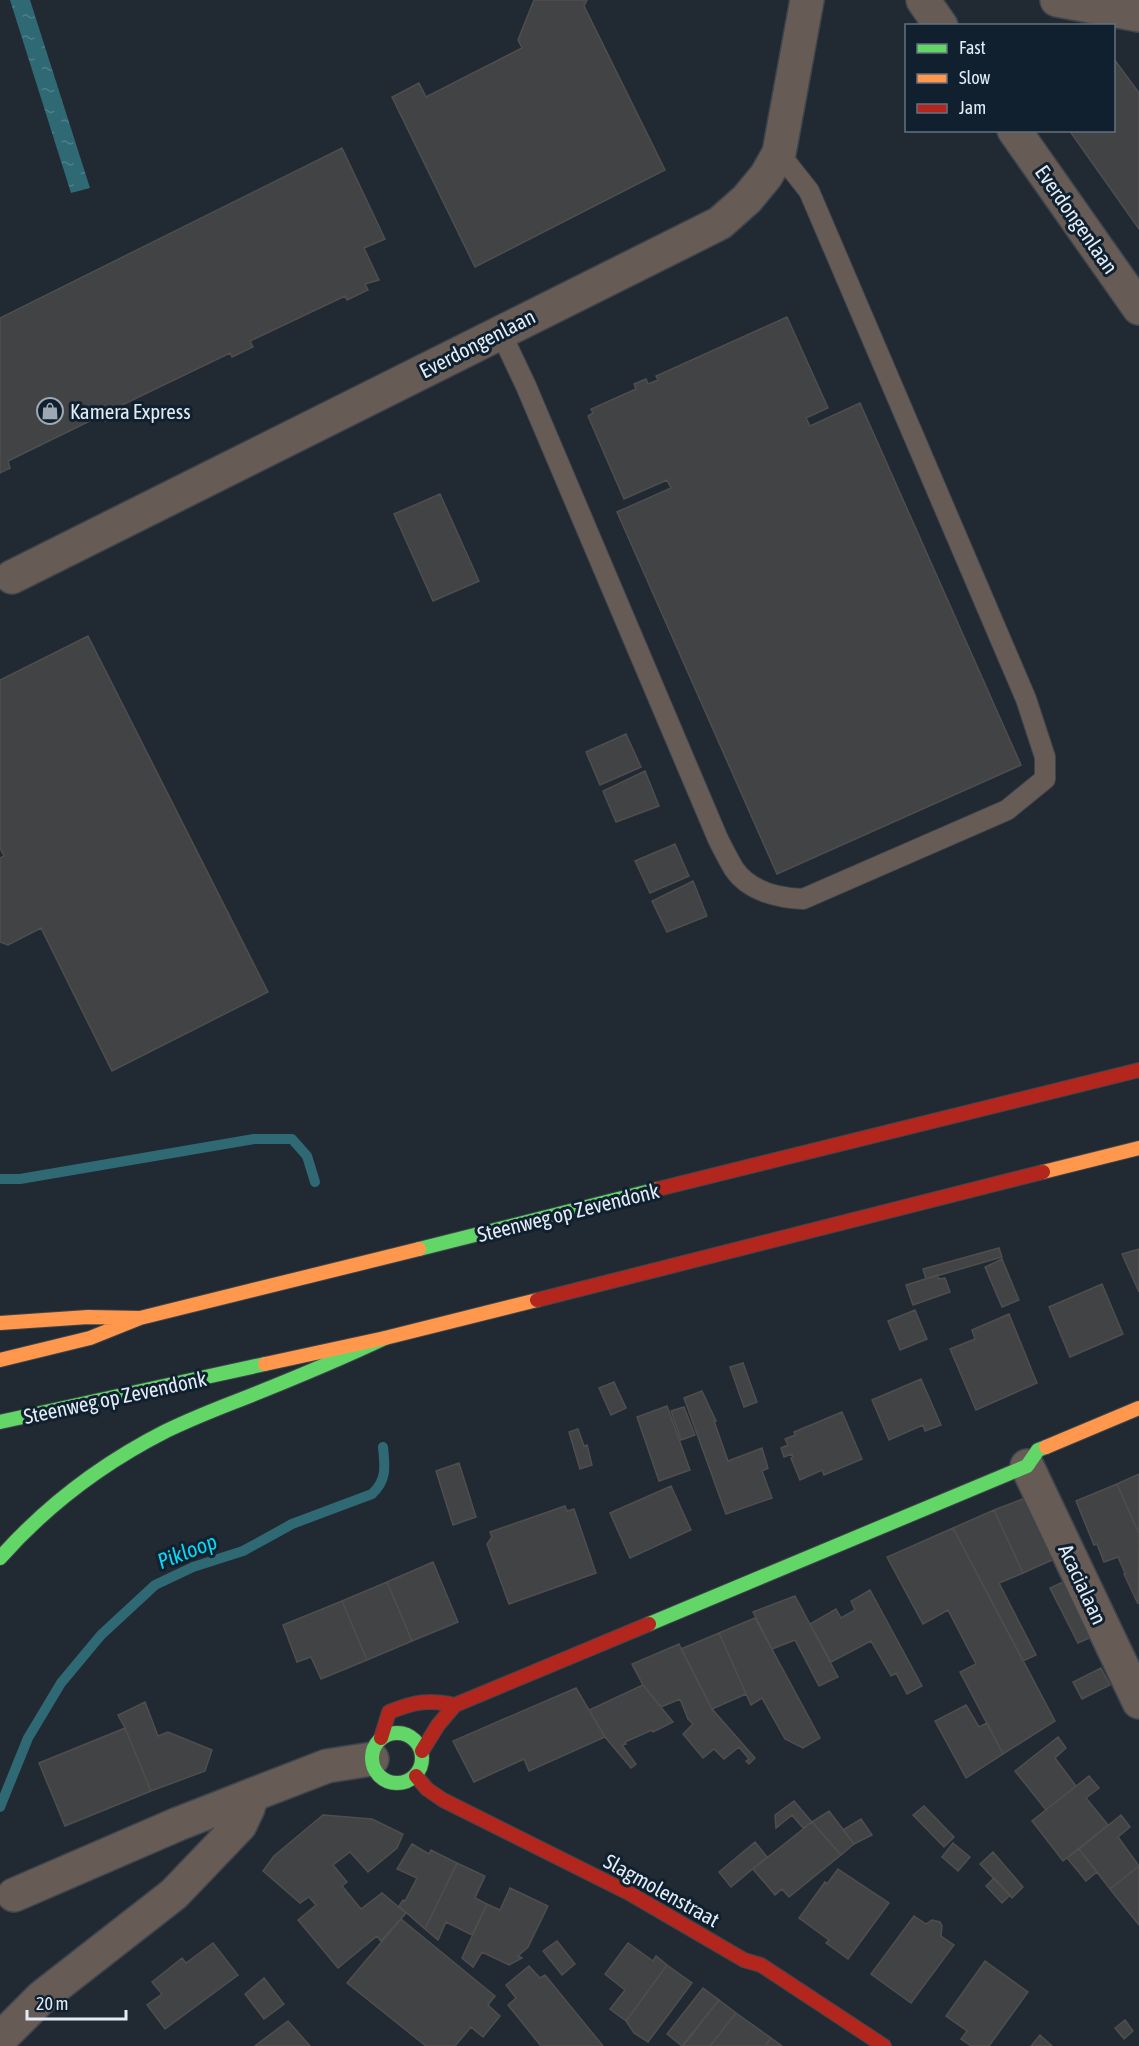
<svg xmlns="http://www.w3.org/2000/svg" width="1139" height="2046" font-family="'Asap Condensed',sans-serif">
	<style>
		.water { fill: url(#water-ripples) }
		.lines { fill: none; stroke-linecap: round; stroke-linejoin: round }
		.stream { stroke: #2f6974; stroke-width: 10 }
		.building { fill: #424344; stroke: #4f4e4f; stroke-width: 1.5 }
		.lane-casing { stroke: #3e454c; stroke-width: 22 }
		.street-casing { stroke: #3e454c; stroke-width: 36 }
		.fast-casing { stroke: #3e454c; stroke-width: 16 }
		.slow-casing { stroke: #3e454c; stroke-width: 16 }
		.jam-casing { stroke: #3e454c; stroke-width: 16 }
		.lane { stroke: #675b56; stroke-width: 20 }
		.street { stroke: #675b56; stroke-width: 33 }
		.fast { stroke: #63d668; stroke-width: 14 }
		.slow { stroke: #ff974d; stroke-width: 14 }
		.jam { stroke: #b3261e; stroke-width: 14 }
		.labels { text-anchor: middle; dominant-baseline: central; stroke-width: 6; stroke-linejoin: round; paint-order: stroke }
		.street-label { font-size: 21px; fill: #e2ecf7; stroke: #10202f }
		.poi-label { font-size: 21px; fill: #e2ecf7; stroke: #10202f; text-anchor: start }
		.water-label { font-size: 22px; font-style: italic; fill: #08d9f7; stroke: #10202f }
	</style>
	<defs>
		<pattern id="water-ripples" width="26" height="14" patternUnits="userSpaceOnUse" patternTransform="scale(1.5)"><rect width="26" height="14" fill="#2f6974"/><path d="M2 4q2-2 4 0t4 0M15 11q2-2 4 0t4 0" fill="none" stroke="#4d7f89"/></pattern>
	</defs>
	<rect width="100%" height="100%" fill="#212a32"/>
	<path class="water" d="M10 0H30L90 188 71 193Z"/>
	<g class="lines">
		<path class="stream" d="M0 1179H20L254 1139H292L307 1156 315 1182
			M0 1807 28 1738 61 1683 101 1635 155 1585 193 1567 243 1551 292 1524 372 1494C387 1480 385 1467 383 1447"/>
	</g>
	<path class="building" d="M534 0H587L584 6 665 170 475 267 392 97 419 83 426 97 522 48 518 40Z
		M1114 59 1139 93V229L1069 130H1114Z
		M342 148 385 239 364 248 379 280 365 284 368 290 347 300 345 296 250 341 253 347 232 357 230 353 122 405 125 411 105 421 102 415 8 461 10 468 0 473V318Z
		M787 317 828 408 806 418 810 426 860 403 1021 765 777 874 617 512 671 488 667 480 624 499 588 416 593 413 591 409 636 389 634 384 646 379 648 384 658 380 656 376Z
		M440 494 479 581 433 601 394 514Z
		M88 636 268 992 112 1071 41 928 8 945 0 942V858L4 856 0 848V680Z
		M626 734 641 767 600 785 586 752Z
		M645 771 659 806 616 822 603 791Z
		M675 844 689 876 650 893 635 861Z
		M693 881 707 916 667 932 652 901Z
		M999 1248 1002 1257 926 1279 923 1269Z
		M1139 1249V1292L1122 1254Z
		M1002 1259 1019 1300 1002 1307 985 1267Z
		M938 1275 939 1279 945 1278 950 1292 913 1305 906 1285Z
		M1102 1284 1123 1334 1070 1357 1049 1307Z
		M915 1310 927 1339 900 1350 888 1321Z
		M1009 1314 1037 1383 976 1410 950 1349 975 1339 972 1330Z
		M743 1363 757 1402 744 1407 730 1367Z
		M921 1379 941 1425 925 1431 923 1425 889 1440 872 1400Z
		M614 1382 626 1408 611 1415 599 1388Z
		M702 1391 716 1421H714L728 1461 762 1448 768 1468 762 1471 772 1498 726 1514 684 1398Z
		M667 1406 690 1470 659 1481 637 1417Z
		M684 1407 695 1435 681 1440 671 1411Z
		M842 1412 862 1459 824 1475 822 1470 800 1480 791 1458 793 1457 792 1454 784 1457 781 1448 788 1445 785 1439 795 1435 794 1432Z
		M578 1429 584 1446 587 1445 592 1465 580 1469 569 1432Z
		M459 1463 476 1517 453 1525 436 1471Z
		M1139 1474V1534L1117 1484Z
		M1117 1484 1139 1534 1138 1604 1124 1574 1125 1573 1118 1557 1104 1562 1097 1544 1094 1545 1076 1501Z
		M671 1486 691 1530 630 1558 610 1513Z
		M1025 1498 1052 1560 1023 1573 994 1510Z
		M565 1506 567 1511 574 1509 596 1573 509 1604 487 1544 492 1537 490 1532Z
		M994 1510 1023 1573 999 1583 1036 1655 1023 1661 953 1528Z
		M953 1528 1055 1721 1003 1754 960 1672 976 1664 948 1610 923 1624 887 1557Z
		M433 1562 458 1622 412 1641 387 1582Z
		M1065 1581 1089 1638 1078 1643 1050 1588Z
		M387 1582 412 1641 367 1660 342 1601Z
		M870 1590 922 1686 907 1694 896 1673 891 1676 871 1641 831 1662 810 1624 836 1609 841 1618 855 1610 851 1601Z
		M795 1596 838 1677 819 1686 795 1640 772 1649 753 1612Z
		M342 1601 367 1660 321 1679 311 1657 297 1662 283 1625Z
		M755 1618 820 1738 803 1748 785 1739 762 1698 751 1705 719 1633Z
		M719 1633 746 1694 712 1709 681 1649Z
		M679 1644 712 1709 755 1758 749 1764 746 1761 749 1759 739 1747 724 1759 714 1749 703 1758 683 1734 693 1724 688 1719 680 1699 661 1707 643 1685 632 1664Z
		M1101 1668 1110 1685 1082 1699 1073 1682Z
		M643 1685 673 1722 653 1732 652 1730 625 1742 626 1744 622 1745 636 1764 631 1768 605 1737 589 1710Z
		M576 1688 605 1737 529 1771 524 1759 474 1782 453 1741Z
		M145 1702 158 1736 168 1732 212 1750 205 1771 151 1791 125 1728 118 1715Z
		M966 1705 979 1727 987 1723 1003 1754 966 1778 935 1721Z
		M125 1728 151 1791 65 1826 39 1763Z
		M1058 1737 1066 1748 1055 1758 1076 1786 1046 1810 1015 1771Z
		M1089 1776 1099 1788 1086 1798 1108 1825 1063 1861 1032 1821Z
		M794 1801 812 1822 803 1828 792 1815 776 1828 775 1815Z
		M924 1806 954 1837 944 1847 913 1815Z
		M829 1811 854 1844 841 1855 812 1822Z
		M323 1815 372 1819 403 1834 397 1848 368 1872 350 1852 333 1865 347 1882 342 1886 361 1909 382 1893 406 1913 381 1941 377 1936 338 1968 298 1920 316 1905 309 1897 300 1903 263 1871 274 1856Z
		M1121 1815 1130 1827 1118 1837 1139 1866 1110 1889 1079 1849Z
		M861 1819 872 1835 854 1844 843 1830Z
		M812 1822 841 1855 789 1897 782 1889 775 1895 753 1869Z
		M755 1842 767 1857 731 1887 719 1872Z
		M953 1843 970 1857 958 1871 942 1857Z
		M412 1844 429 1854 431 1850 457 1863 425 1929 399 1906 403 1900 405 1901 417 1878 397 1869Z
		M1079 1849 1097 1872 1086 1881 1067 1858Z
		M993 1852 1023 1887 1012 1898 980 1864Z
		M457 1863 485 1876 475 1898 487 1904 472 1935 446 1922 438 1940 425 1929Z
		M1139 1866V1925L1110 1889Z
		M838 1869 889 1903 848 1959 826 1943 829 1940 799 1918 825 1882 827 1884Z
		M994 1878 1010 1895 1002 1903 986 1886Z
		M510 1888 548 1906 528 1947 518 1956 522 1958 509 1965 482 1952 473 1967 462 1958 487 1904 500 1910Z
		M914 1916 926 1924 932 1920 940 1922 942 1926 941 1936 954 1945 911 2003 871 1974Z
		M401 1919 495 1996 488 2005 500 2016 483 2037 471 2027 455 2046H426L347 1983Z
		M557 1941 575 1964 562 1975 543 1951Z
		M213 1943 238 1975 165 2029 147 2005 162 1994 152 1982 182 1958 186 1963Z
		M628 1943 653 1961 656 1956 667 1965 626 2021 610 2009 625 1990 605 1974Z
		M985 1961 1028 1992 989 2046H971L961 2039 967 2031 946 2016Z
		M667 1965 692 1983 648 2042 634 2033 626 2021Z
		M529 1966 540 1978 545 1975 603 2046H541L508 2005 516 1998 506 1985Z
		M264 1978 284 2004 264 2019 245 1994Z
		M703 1988 719 2000 682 2046 667 2034Z
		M719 2000 736 2013 710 2046H683Z
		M736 2013 771 2038 765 2046H710Z
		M1125 2020 1133 2031 1124 2039 1115 2028Z
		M288 2021 310 2046H255Z
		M1040 2035 1052 2046H1031Z
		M771 2038 782 2046H765Z"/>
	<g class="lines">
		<defs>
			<path id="lane" d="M500 331 526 386 718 839C723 849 728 859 734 869 749 891 778 898 803 899L1007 810 1045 779V757L1026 699 809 191 779 153"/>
			<path id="street" d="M923 0 941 26
				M1057 0 1139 15
				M1014 130 1139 308
				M12 577 720 223 747 199 766 176 779 153 807 0
				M1027 1466 1139 1702
				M14 1895 178 1824 252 1795 327 1766 372 1759
				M0 2039 42 1997 174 1894 240 1825 248 1808 252 1795"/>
			<path id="fast" d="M419 1249 658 1189
				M0 1422 265 1364
				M0 1558C47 1505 103 1463 166 1431 191 1419 216 1409 242 1399 290 1380 338 1360 385 1338
				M649 1624 1027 1466 1038 1450 1046 1447
				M372 1758a25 25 0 1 1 50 0a25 25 0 1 1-50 0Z"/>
			<path id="slow" d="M1043 1172 1139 1148
				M0 1323 88 1317 140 1318
				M0 1360 90 1338 140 1318 419 1249
				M265 1364 385 1338 537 1300
				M1046 1447 1139 1408"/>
			<path id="jam" d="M658 1189 1139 1070
				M537 1300 1043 1172
				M381 1738 389 1712C414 1702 428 1699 455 1705
				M422 1751 438 1725 455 1705 649 1624
				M416 1776 427 1789 443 1800 629 1893 744 1960 761 1965 884 2046"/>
		</defs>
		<use href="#lane" class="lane-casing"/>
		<use href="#street" class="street-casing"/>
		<use href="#fast" class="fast-casing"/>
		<use href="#slow" class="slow-casing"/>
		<use href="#jam" class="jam-casing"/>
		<use href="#lane" class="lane"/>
		<use href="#street" class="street"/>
		<use href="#fast" class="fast"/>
		<use href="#slow" class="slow"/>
		<use href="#jam" class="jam"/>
	</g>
	<defs>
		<symbol id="shop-ring" viewBox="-11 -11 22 22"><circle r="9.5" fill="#10202f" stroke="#9ea8b2" stroke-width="1.5"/><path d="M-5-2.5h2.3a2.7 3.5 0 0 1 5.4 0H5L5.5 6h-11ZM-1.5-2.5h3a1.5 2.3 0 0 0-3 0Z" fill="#9ea8b2"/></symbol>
	</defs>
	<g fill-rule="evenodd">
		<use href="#shop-ring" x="35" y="396" width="30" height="30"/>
	</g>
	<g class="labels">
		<g class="street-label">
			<text transform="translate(1077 219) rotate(55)">Everdongenlaan</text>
			<text transform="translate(477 343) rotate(-27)">Everdongenlaan</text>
			<text transform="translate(568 1212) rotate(-14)">Steenweg op Zevendonk</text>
			<text transform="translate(115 1397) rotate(-12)">Steenweg op Zevendonk</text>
			<text transform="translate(1083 1584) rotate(65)">Acacialaan</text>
			<text transform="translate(662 1890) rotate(29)">Slagmolenstraat</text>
		</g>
		<g class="poi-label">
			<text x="70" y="411">Kamera Express</text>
		</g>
		<g class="water-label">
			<text transform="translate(187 1551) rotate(-21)">Pikloop</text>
		</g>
	</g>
	<rect x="905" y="24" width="210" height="108" fill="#10202f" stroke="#64727f" stroke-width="1.5"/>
	<rect x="917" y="44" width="30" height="9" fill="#63d668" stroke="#64727f" stroke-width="1.5"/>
	<text x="959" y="54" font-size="18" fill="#e2ecf7">Fast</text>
	<rect x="917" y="74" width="30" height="9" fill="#ff974d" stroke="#64727f" stroke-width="1.5"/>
	<text x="959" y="84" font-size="18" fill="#e2ecf7">Slow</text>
	<rect x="917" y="104" width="30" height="9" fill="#b3261e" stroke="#64727f" stroke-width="1.5"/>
	<text x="959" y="114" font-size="18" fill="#e2ecf7">Jam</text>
	<path d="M27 2010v9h99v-9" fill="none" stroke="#e2ecf7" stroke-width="3"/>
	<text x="36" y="2010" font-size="18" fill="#e2ecf7" stroke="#10202f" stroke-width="4.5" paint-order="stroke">20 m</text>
</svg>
